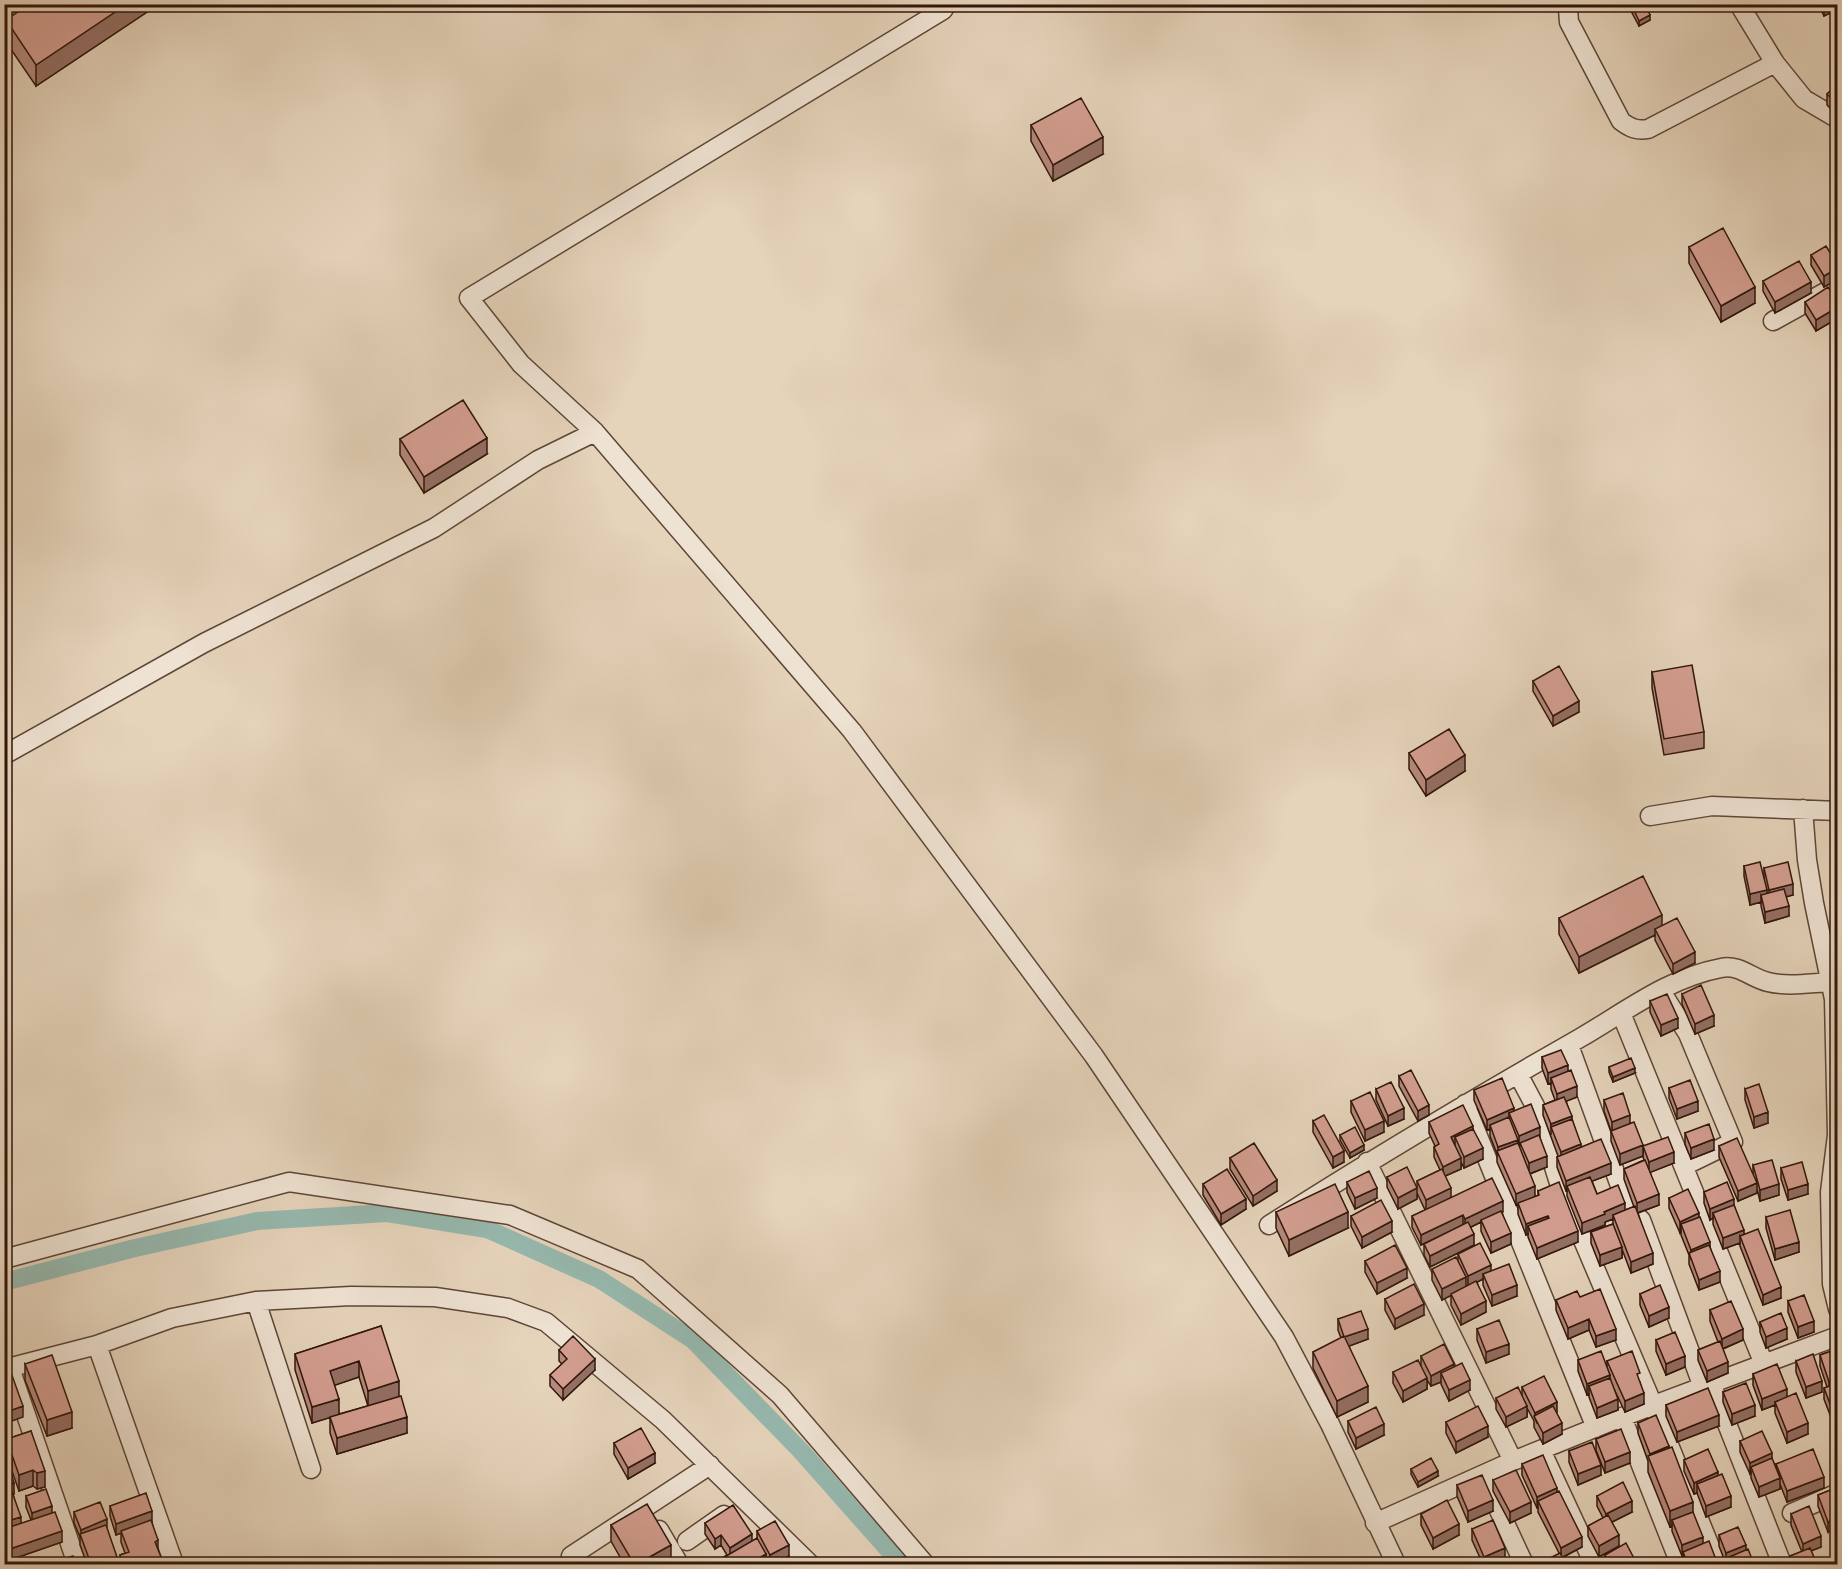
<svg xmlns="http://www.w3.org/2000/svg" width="1842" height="1569" font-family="Cardo,serif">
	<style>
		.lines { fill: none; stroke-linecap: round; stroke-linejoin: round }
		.canal { stroke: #96b8ae; stroke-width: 18 }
		.minor-casing { stroke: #5e4637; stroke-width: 21 }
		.minor { stroke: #eee2d2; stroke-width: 18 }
		.wall { fill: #b5887c; stroke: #31170b; stroke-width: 1.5; fill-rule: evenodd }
		.shaded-wall { fill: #946f65; stroke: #31170b; stroke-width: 1.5 }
		.building { fill: #d39e90; stroke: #31170b; stroke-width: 1.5 }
	</style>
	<rect width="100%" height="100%" fill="#e5d3ba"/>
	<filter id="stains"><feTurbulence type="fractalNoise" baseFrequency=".00333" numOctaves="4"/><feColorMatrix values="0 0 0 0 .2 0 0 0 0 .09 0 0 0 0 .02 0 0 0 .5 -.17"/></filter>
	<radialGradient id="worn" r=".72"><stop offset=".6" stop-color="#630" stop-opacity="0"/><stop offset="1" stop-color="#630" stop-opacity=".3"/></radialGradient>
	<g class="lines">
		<path class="canal" d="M4 1282 135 1248 257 1221 387 1213 487 1229 599 1279 693 1340 801 1451 901 1564"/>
		<defs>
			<path id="minor" d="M947 4 943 10 469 298 521 364 595 432 852 731 1094 1056 1284 1337 1330 1424 1396 1564
				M1572 4 1568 9 1569 22 1621 121C1630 128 1637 131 1648 129L1775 63
				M1739 4 1775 63 1804 99 1838 119
				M1773 321 1838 285
				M4 755 204 643 434 528 538 460 595 432
				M1803 809 1807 860 1814 903 1834 999 1837 1135 1830 1192 1832 1284 1838 1309
				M1650 816 1712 806 1838 811
				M1666 999 1688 1034 1733 1142 1684 1166
				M1621 1013 1764 1364
				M1569 1045 1628 1208 1641 1220 1703 1387
				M1518 1074 1535 1106 1560 1186 1653 1405 1717 1564
				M1465 1104 1596 1428
				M1367 1162 1513 1461
				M1269 1225C1371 1160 1475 1098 1580 1038 1625 1012 1668 978 1721 968 1739 964 1751 978 1768 982 1788 987 1810 983 1831 982
				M4 1259 289 1182 510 1215 638 1269 780 1395 925 1564
				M256 1301 311 1469
				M97 1345 174 1564
				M10 1368 77 1564
				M4 1369 97 1345 172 1318 256 1301 351 1296 435 1297 508 1308 546 1322 663 1420 810 1564
				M1711 1383 1782 1564
				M1622 1417 1680 1564
				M1541 1450 1594 1564
				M1483 1476 1524 1564
				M1792 1513 1838 1493
				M1375 1523 1513 1461 1622 1417 1838 1336
				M659 1530 679 1564
				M687 1541 724 1515
				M571 1556 710 1465"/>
		</defs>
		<use href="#minor" class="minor-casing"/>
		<use href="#minor" class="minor"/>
	</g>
	<path class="wall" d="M4 4H159L36 86 6 42V37L5 38 4 37Z
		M1630 4 1650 20 1639 26 1630 9Z
		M1818 4H1838V9L1824 16Z
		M1838 84V112L1836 114 1827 105V94Z
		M1031 125 1103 154 1053 181 1031 141Z
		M1689 247 1755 303 1721 322 1689 263Z
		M1811 255 1838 266V279L1824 287 1811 265Z
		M1763 281 1811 293 1775 313 1763 291Z
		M1838 281V318L1816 331 1805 313V302L1832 293V285Z
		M400 439 487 454 424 493 400 455Z
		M1652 672 1704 732V748L1664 755 1652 688Z
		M1533 681 1579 712 1553 726 1533 691Z
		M1409 753 1465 771 1426 796 1409 769Z
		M1744 866 1764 878V868L1793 895 1786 897 1789 916 1765 923 1761 906V902L1750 905 1744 876Z
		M1559 918 1662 926 1695 963 1673 974 1655 940V935L1579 973 1559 934Z
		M1682 994 1714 1026 1695 1034 1682 1004Z
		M1650 1001 1678 1028 1661 1036 1650 1012Z
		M1542 1057 1568 1071 1577 1097 1566 1101 1581 1147 1611 1174 1592 1181 1597 1194 1625 1210 1634 1207 1624 1179V1169L1644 1160 1643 1157V1146L1674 1163 1650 1172 1659 1205 1638 1213 1653 1264 1631 1273 1622 1249V1258L1600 1266 1591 1243V1232L1613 1224V1219L1605 1222V1225L1582 1234 1567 1196V1191H1566L1557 1167V1157L1558 1156 1543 1115V1105L1555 1100 1551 1089V1083L1548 1084 1542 1068Z
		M1609 1067 1635 1073 1613 1082 1609 1072Z
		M1399 1076 1429 1115 1418 1121 1399 1086Z
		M1669 1088 1698 1111 1677 1119 1669 1098Z
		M1376 1089 1404 1119 1388 1126 1376 1100Z
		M1745 1089 1768 1123 1754 1128 1745 1100Z
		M1474 1090 1514 1111 1540 1138 1547 1167 1530 1174 1535 1197 1538 1195V1191L1578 1242 1537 1259 1528 1237V1234L1526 1235 1518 1214V1204L1516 1205 1497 1162V1154L1490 1136V1129L1487 1130 1474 1100Z
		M1604 1100 1630 1123 1643 1156 1620 1165 1611 1141V1131L1604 1111Z
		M1351 1101 1384 1132 1365 1141 1351 1112Z
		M1313 1121 1344 1162 1333 1168 1313 1132Z
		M1429 1122 1473 1129 1483 1159 1464 1168 1461 1162V1169L1445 1176 1451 1198 1503 1212H1502L1511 1244 1491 1253 1481 1231V1222L1471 1227 1474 1245 1430 1267 1424 1255V1244L1435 1239 1421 1245 1412 1227V1216L1425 1210 1417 1193V1199L1398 1209 1387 1187V1177L1417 1187V1181L1440 1170 1434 1157V1147L1435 1146 1429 1133Z
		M1685 1133 1714 1150 1691 1159 1685 1144Z
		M1340 1135 1364 1150 1350 1158 1340 1140Z
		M1719 1146 1753 1174V1165L1779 1195 1760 1201 1757 1189V1193L1738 1201 1719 1157Z
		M1230 1158 1277 1191 1253 1206 1230 1169Z
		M1781 1168 1808 1194 1788 1200 1781 1179Z
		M1347 1182 1377 1198 1355 1209 1347 1192Z
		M1203 1184 1246 1209 1221 1225 1203 1195Z
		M1704 1192 1734 1205 1744 1234 1781 1298 1763 1305 1740 1246V1243L1723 1249 1713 1224V1218L1710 1220 1704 1203Z
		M1669 1198 1699 1217 1710 1247 1720 1282 1699 1290 1689 1264V1255L1681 1235V1232L1680 1233 1669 1208Z
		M1276 1212 1348 1228 1289 1256 1276 1228Z
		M1351 1216 1392 1232 1362 1248 1351 1226Z
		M1766 1217 1799 1252 1775 1260 1766 1228Z
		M1458 1254 1491 1271 1517 1296 1492 1306 1483 1285V1279L1477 1282 1486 1312 1461 1325 1451 1305V1295L1442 1300 1432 1280V1269L1458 1261Z
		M1365 1261 1407 1278 1377 1294 1365 1272Z
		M1640 1294 1669 1318 1649 1327 1640 1305Z
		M1580 1297 1616 1340 1596 1347 1589 1330 1568 1339 1556 1310V1300Z
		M1385 1299 1424 1315 1395 1329 1385 1310Z
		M1788 1301 1814 1332 1798 1338 1788 1312Z
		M1710 1310 1743 1340 1723 1349 1728 1373 1707 1382 1698 1360V1350L1718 1342 1710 1321Z
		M1338 1319 1368 1339 1349 1346 1368 1402 1337 1417 1313 1368V1352L1341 1338 1338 1330Z
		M1760 1322 1787 1339 1766 1348 1760 1332Z
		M381 1326 407 1433 337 1454 330 1433V1417L312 1423 295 1370V1354ZM359 1377 368 1406 339 1414 334 1385Z
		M1477 1329 1509 1354 1486 1363 1477 1340Z
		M1656 1340 1685 1367 1666 1375 1656 1351Z
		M1837 1349 1838 1424 1834 1425 1824 1399V1388L1827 1387 1820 1366V1355Z
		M559 1350 595 1370 563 1400 550 1386V1375L562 1364 559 1361Z
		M1421 1356 1454 1366 1470 1390 1449 1401 1441 1384V1382L1431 1386 1427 1380V1389L1403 1402 1393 1383V1372L1421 1366Z
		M1578 1360 1607 1366V1361L1640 1382 1644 1404 1625 1412 1614 1389 1618 1410 1597 1418 1589 1397V1394L1587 1395 1578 1371Z
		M1796 1361 1822 1392 1806 1398 1796 1372Z
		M25 1364 72 1428 47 1436 25 1380Z
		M1753 1374 1787 1397 1808 1434 1787 1443 1775 1413V1405L1762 1410 1753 1385Z
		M1522 1387 1557 1412 1556 1413 1562 1434 1543 1444 1534 1427V1421L1527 1408V1417L1506 1427 1496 1409V1398L1522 1396Z
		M1723 1392 1755 1416 1732 1425 1723 1402Z
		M1666 1405 1719 1426 1677 1442 1666 1416Z
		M1348 1421 1384 1435 1356 1449 1348 1432Z
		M1446 1422 1488 1437 1456 1453 1446 1433Z
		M1638 1423 1669 1448 1693 1514 1703 1544 1715 1564H1684L1683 1556H1682L1672 1531V1526L1670 1527 1648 1472V1461L1638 1433Z
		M31 1431 45 1487 37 1489 33 1486 19 1491 12 1471 11 1472 14 1494H13L21 1524 31 1520 26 1507V1496L52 1513 62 1542 7 1561 4 1552V1440Z
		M1596 1439 1630 1463 1605 1473 1596 1450Z
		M1740 1441 1772 1459 1776 1469V1464L1824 1488 1787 1502 1780 1484V1489L1759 1497 1751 1478V1473L1750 1474 1740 1452Z
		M614 1443 655 1463 628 1479 614 1454Z
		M1569 1451 1601 1475 1578 1485 1569 1462Z
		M1684 1460 1718 1476 1731 1507 1706 1517 1697 1493 1694 1494 1684 1471Z
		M1522 1464 1557 1491 1582 1547 1562 1558 1559 1553 1538 1512V1508H1537L1522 1475Z
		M1411 1469 1438 1476 1418 1487 1411 1474Z
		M1493 1480 1531 1513 1510 1523 1493 1491Z
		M1457 1485 1493 1511 1468 1522 1457 1496Z
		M1838 1487 1828 1532 1818 1506V1495Z
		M1597 1496 1632 1512 1612 1522 1619 1546 1599 1557 1588 1536V1526L1603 1518 1597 1506Z
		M110 1506 152 1522 158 1551 163 1564H120V1555L125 1553 121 1542V1533L116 1535 110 1516Z
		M74 1512 107 1529 119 1564H87L80 1545V1537L74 1523Z
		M1421 1514 1459 1535 1433 1549 1421 1525Z
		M1791 1514 1821 1547 1811 1551 1817 1564H1790V1556L1802 1552 1791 1525Z
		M705 1523 752 1541 757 1539V1531L789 1556 769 1564 766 1558V1564H716V1562L727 1555 721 1545 715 1549 705 1534Z
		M611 1525 671 1561 665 1564H624L611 1541Z
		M1472 1529 1505 1559 1481 1560 1472 1540Z
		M1719 1535 1746 1550 1754 1564H1726L1719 1546Z
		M1605 1555 1637 1564H1605Z"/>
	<path class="shaded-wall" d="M23 4H54L6 20V37L5 38V16Z
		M127 4H159L36 86V65Z
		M1826 4H1838V9L1824 16V5Z
		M1650 15V20L1639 26V21Z
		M1838 101V112L1836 114V103Z
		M1103 137V154L1053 181V165Z
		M1838 268V279L1824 287V276Z
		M1811 282V293L1775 313V302Z
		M1755 287V303L1721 322V306Z
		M1838 307V318L1816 331V320Z
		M487 438V454L424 493V477Z
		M1579 701V712L1553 726V716Z
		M1465 755V771L1426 796V780Z
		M1793 884V895L1769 901V890Z
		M1767 890V901L1761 895V902L1750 905V894Z
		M1789 906V916L1765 923V912Z
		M1662 915V931L1655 929V935L1579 973V957Z
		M1695 952V963L1673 974V964Z
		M1714 1015V1026L1695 1034V1024Z
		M1678 1018V1028L1661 1036V1025Z
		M1568 1065V1076L1551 1078V1083L1548 1084V1073Z
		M1635 1068V1073L1613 1082V1077Z
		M1577 1086V1097L1557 1105V1094Z
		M1698 1101V1111L1677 1119V1109Z
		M1429 1105V1115L1418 1121V1111Z
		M1404 1108V1119L1388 1126V1116Z
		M1514 1108V1119L1509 1113V1121L1490 1125V1129L1487 1130V1120Z
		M1768 1112V1123L1754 1128V1117Z
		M1630 1115V1126L1612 1133V1122Z
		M1572 1116V1127H1551V1135V1124Z
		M1384 1121V1132L1365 1141V1130Z
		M1473 1126V1137H1455V1146L1451 1137Z
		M1540 1127V1138L1521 1145 1520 1143V1146L1519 1147V1136Z
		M1714 1139V1150L1691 1159V1148Z
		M1518 1140V1150L1498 1155V1147Z
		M1581 1144V1154L1561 1163V1152Z
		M1364 1145V1150L1350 1158V1153Z
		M1643 1145V1156L1620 1165V1154Z
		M1483 1148V1159L1464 1168V1157Z
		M1344 1151V1162L1333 1168V1157Z
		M1674 1152V1163L1649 1173V1162Z
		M1547 1156V1167L1529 1174V1163Z
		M1461 1158V1169L1443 1177V1167Z
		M1611 1163V1174L1569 1190 1567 1186V1191H1566V1181Z
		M1277 1180V1191L1253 1206V1196Z
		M1757 1183V1193L1738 1201V1191Z
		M1779 1184V1195L1760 1201V1190Z
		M1808 1184V1194L1788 1200V1190Z
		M1535 1186V1197L1516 1205V1194Z
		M1377 1188V1198L1355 1209V1198Z
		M1417 1188V1199L1398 1209V1198Z
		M1451 1188V1199L1426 1211V1200Z
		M1659 1194V1205L1637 1213V1203Z
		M1246 1199V1209L1221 1225V1214Z
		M1734 1199V1210L1713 1213V1218L1710 1220V1209Z
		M1503 1201V1212L1482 1222 1481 1220V1222L1465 1230V1219Z
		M1625 1203V1214L1613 1215V1219L1605 1222V1225L1582 1234V1223L1604 1212Z
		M1348 1212V1228L1289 1256V1240Z
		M1699 1213V1224H1681V1232L1680 1233V1222Z
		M1463 1215V1225L1421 1245V1235Z
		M1548 1216V1226H1528V1234L1526 1235V1224Z
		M1392 1221V1232L1362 1248V1237Z
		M1744 1230V1241L1740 1236V1243L1723 1249V1238Z
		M1578 1231V1242L1537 1259V1248Z
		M1511 1233V1244L1491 1253V1242Z
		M1474 1234V1245L1430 1267V1256Z
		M1710 1242V1253L1691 1259V1250Z
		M1799 1242V1252L1775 1260V1249Z
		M1622 1247V1258L1600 1266V1255Z
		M1653 1253V1264L1631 1273V1262Z
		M1491 1265V1275L1483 1274V1279L1468 1287V1276Z
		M1407 1268V1278L1377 1294V1283Z
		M1720 1271V1282L1699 1290V1280Z
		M1466 1277V1288L1442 1300V1289Z
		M1517 1285V1296L1492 1306V1295Z
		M1781 1287V1298L1763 1305V1295Z
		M1486 1301V1312L1461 1325V1314Z
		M1424 1304V1315L1395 1329V1319Z
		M1669 1307V1318L1649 1327V1316Z
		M1589 1319V1330L1568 1339V1328Z
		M1814 1321V1332L1798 1338V1327Z
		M1787 1328V1339L1766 1348V1337Z
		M1368 1329V1339L1344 1348V1337Z
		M1616 1329V1340L1596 1347V1336Z
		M1743 1329V1340L1722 1349V1339Z
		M1509 1344V1354L1486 1363V1352Z
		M1685 1356V1367L1666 1375V1364Z
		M595 1359V1370L563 1400V1389Z
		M359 1361V1377L330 1387V1371Z
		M1728 1362V1373L1707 1382V1371Z
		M1454 1364V1375L1441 1373V1382L1431 1386V1376Z
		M1610 1375V1386H1589V1394L1587 1395V1384Z
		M1427 1378V1389L1403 1402V1391Z
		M1838 1379V1390L1829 1393V1382Z
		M1470 1380V1390L1449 1401V1390Z
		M399 1381V1398L368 1407V1391Z
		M1822 1381V1392L1806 1398V1387Z
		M1368 1386V1402L1337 1417V1401Z
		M1787 1389V1400L1775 1402V1405L1762 1410V1399Z
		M1644 1393V1404L1625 1412V1401Z
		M339 1399V1415L312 1423V1407Z
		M1618 1399V1410L1597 1418V1408Z
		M1557 1402V1412L1537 1423 1535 1418V1413Z
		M1755 1405V1416L1732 1425V1414Z
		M23 1406V1417L4 1424V1413Z
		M1527 1406V1417L1506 1427V1417Z
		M72 1412V1428L47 1436V1420Z
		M1838 1413V1424L1834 1425V1414Z
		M1719 1415V1426L1677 1442V1432Z
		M407 1417V1433L337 1454V1438Z
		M1562 1423V1434L1543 1444V1433Z
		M1808 1423V1434L1787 1443V1432Z
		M1384 1424V1435L1356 1449V1438Z
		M1488 1426V1437L1456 1453V1442Z
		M1669 1446V1457L1650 1460V1454Z
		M1630 1452V1463L1605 1473V1462Z
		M655 1453V1463L628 1479V1468Z
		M1772 1453V1463L1751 1467V1473L1750 1474V1463Z
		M12 1455V1471L4 1474V1458Z
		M1601 1465V1475L1578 1485V1474Z
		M33 1470V1486L19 1491V1475Z
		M45 1471V1487L37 1489V1473Z
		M1438 1471V1476L1418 1487V1482Z
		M1718 1472V1483L1697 1484V1493L1694 1494V1483Z
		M1824 1477V1488L1787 1502V1491Z
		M1780 1478V1489L1759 1497V1487Z
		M14 1483V1494L4 1497V1486Z
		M1557 1488V1499L1538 1501V1508H1537V1497Z
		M1731 1496V1507L1706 1517V1506Z
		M1493 1500V1511L1468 1522V1511Z
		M1632 1501V1512L1606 1525V1514Z
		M1531 1502V1513L1510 1523V1512Z
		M1693 1502V1518L1672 1520V1526L1670 1527V1511Z
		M52 1506V1517L32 1524V1513Z
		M152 1511V1522L116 1535V1524Z
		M21 1517V1528L4 1533V1522Z
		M1838 1518V1529L1828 1532V1522Z
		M107 1519V1530L81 1537V1530Z
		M1459 1524V1535L1433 1549V1538Z
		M62 1531V1542L7 1561V1550Z
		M752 1534V1545L730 1559V1548Z
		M721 1535V1545L715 1549V1539Z
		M1619 1535V1546L1599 1557V1546Z
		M1821 1536V1547L1803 1554V1544Z
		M1582 1537V1547L1561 1558V1548Z
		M1703 1537V1548L1683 1552V1556H1682V1545Z
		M158 1540V1551L155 1542Z
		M671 1545V1561L665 1564H637Z
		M789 1545V1556L773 1564H770V1555Z
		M1746 1545V1556L1727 1558V1563L1726 1564V1553Z
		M1505 1548V1559L1492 1564H1484V1557Z
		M766 1554V1564H749Z
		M1715 1557V1564H1697Z"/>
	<path class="building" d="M4 4H23L5 16Z
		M30 4H127L36 65 6 20Z
		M1631 4H1645L1650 15 1639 21Z
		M1838 84V101L1836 103 1827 94Z
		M1081 98 1103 137 1053 165 1031 125Z
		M1723 228 1755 287 1721 306 1689 247Z
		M1826 246 1838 266V268L1824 276 1811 255Z
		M1799 261 1811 282 1775 302 1763 281Z
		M1838 281V295L1832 285Z
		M1828 287 1838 302V307L1816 320 1805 302Z
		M463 400 487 438 424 477 400 439Z
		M1692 665 1704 732 1664 739 1652 672Z
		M1559 666 1579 701 1553 716 1533 681Z
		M1449 729 1465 755 1426 780 1409 753Z
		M1760 862 1767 890 1750 894 1744 866Z
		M1788 862 1793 884 1769 890 1764 868Z
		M1643 876 1662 915 1579 957 1559 918Z
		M1784 889 1789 906 1765 912 1761 895Z
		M1677 918 1695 952 1673 964 1655 929Z
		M1701 985 1714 1015 1695 1024 1682 994Z
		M1667 994 1678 1018 1661 1025 1650 1001Z
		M1561 1050 1568 1065 1548 1073 1542 1057Z
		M1631 1058 1635 1068 1613 1077 1609 1067Z
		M1411 1070 1429 1105 1418 1111 1399 1076Z
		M1571 1070 1577 1086 1557 1094 1551 1078Z
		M1502 1078 1514 1108 1487 1120 1474 1090Z
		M1690 1080 1698 1101 1677 1109 1669 1088Z
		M1391 1082 1404 1108 1388 1116 1376 1089Z
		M1759 1084 1768 1112 1754 1117 1745 1089Z
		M1370 1092 1384 1121 1365 1130 1351 1101Z
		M1623 1093 1630 1115 1612 1122 1604 1100Z
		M1564 1097 1572 1116 1551 1124 1543 1105Z
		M1531 1104 1540 1127 1519 1136 1509 1113Z
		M1463 1105 1473 1126 1451 1137 1461 1158 1443 1167 1434 1147 1439 1144 1429 1122Z
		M1324 1115 1344 1151 1333 1157 1313 1121Z
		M1509 1117 1518 1140 1498 1147 1490 1125Z
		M1572 1119 1581 1144 1561 1152 1551 1127Z
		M1634 1122 1643 1145 1620 1154 1611 1131Z
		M1709 1124 1714 1139 1691 1148 1685 1133Z
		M1355 1127 1364 1145 1350 1153 1340 1135Z
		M1473 1129 1483 1148 1464 1157 1455 1137Z
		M1539 1135 1547 1156 1529 1163 1520 1143Z
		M1668 1137 1674 1152 1649 1162 1643 1146Z
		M1737 1138 1757 1183 1738 1191 1719 1146Z
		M1601 1139 1611 1163 1566 1181 1557 1157Z
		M1254 1143 1277 1180 1253 1196 1230 1158Z
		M1518 1143 1535 1186 1516 1194 1497 1151Z
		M1645 1160 1659 1194 1637 1203 1624 1169Z
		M1772 1160 1779 1184 1760 1190 1753 1165Z
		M1802 1162 1808 1184 1788 1190 1781 1168Z
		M1407 1167 1417 1188 1398 1198 1387 1177Z
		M1227 1169 1246 1199 1221 1214 1203 1184Z
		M1442 1169 1451 1188 1426 1200 1417 1181Z
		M1369 1171 1377 1188 1355 1198 1347 1182Z
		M1590 1177 1597 1194 1618 1185 1625 1203 1604 1212 1605 1214 1582 1223 1567 1186Z
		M1492 1178 1503 1201 1465 1219 1463 1215 1421 1235 1412 1216Z
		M1559 1182 1578 1231 1537 1248 1528 1226 1549 1218 1548 1216 1526 1224 1518 1203 1539 1195 1538 1191Z
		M1727 1182 1734 1199 1710 1209 1704 1192Z
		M1335 1184 1348 1212 1289 1240 1276 1212Z
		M1688 1189 1699 1213 1680 1222 1669 1198Z
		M1381 1200 1392 1221 1362 1237 1351 1216Z
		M1734 1205 1744 1230 1723 1238 1713 1213Z
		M1635 1206 1653 1253 1631 1262 1613 1215Z
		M1790 1210 1799 1242 1775 1249 1766 1217Z
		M1501 1211 1511 1233 1491 1242 1481 1220Z
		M1700 1217 1710 1242 1691 1250 1681 1224Z
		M1468 1222 1474 1234 1430 1256 1424 1244Z
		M1613 1224 1622 1247 1600 1255 1591 1232Z
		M1758 1229 1781 1287 1763 1295 1740 1236Z
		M1480 1243 1491 1265 1468 1276 1458 1254Z
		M1395 1245 1407 1268 1377 1283 1365 1261Z
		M1709 1245 1720 1271 1699 1280 1689 1253Z
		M1456 1257 1466 1277 1442 1289 1432 1269Z
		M1509 1264 1517 1285 1492 1295 1483 1274Z
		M1476 1281 1486 1301 1461 1314 1451 1294Z
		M1414 1284 1424 1304 1395 1319 1385 1299Z
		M1660 1285 1669 1307 1649 1316 1640 1294Z
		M1600 1289 1616 1329 1596 1336 1589 1319 1568 1328 1556 1300 1577 1291 1580 1297Z
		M1804 1295 1814 1321 1798 1327 1788 1301Z
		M1731 1301 1743 1329 1722 1339 1710 1310Z
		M1361 1311 1368 1329 1344 1337 1338 1319Z
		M1781 1313 1787 1328 1766 1337 1760 1322Z
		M1499 1320 1509 1344 1486 1352 1477 1329Z
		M381 1326 399 1381 368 1391 359 1361 330 1371 339 1399 312 1407 295 1354Z
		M1675 1332 1685 1356 1666 1364 1656 1340Z
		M573 1336 595 1359 563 1389 550 1375 567 1359 559 1350Z
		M1344 1336 1368 1386 1337 1401 1313 1352Z
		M1720 1341 1728 1362 1707 1371 1698 1350Z
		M1444 1344 1454 1364 1431 1376 1421 1356Z
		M1837 1349 1838 1379 1829 1382 1820 1355Z
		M1601 1351 1610 1375 1587 1384 1578 1360Z
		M1632 1351 1640 1373 1637 1374 1644 1393 1625 1401 1607 1361Z
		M1813 1354 1822 1381 1806 1387 1796 1361Z
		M52 1355 72 1412 47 1420 25 1364Z
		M1418 1360 1427 1378 1403 1391 1393 1372Z
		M1462 1363 1470 1380 1449 1390 1441 1373Z
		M1777 1364 1787 1389 1762 1399 1753 1374Z
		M9 1367 23 1406 4 1413V1369Z
		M1544 1376 1557 1402 1535 1413 1522 1387Z
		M1610 1378 1618 1399 1597 1408 1589 1386Z
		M1746 1383 1755 1405 1732 1414 1723 1392Z
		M1838 1383V1413L1834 1414 1824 1388Z
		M1518 1387 1527 1406 1506 1417 1496 1398Z
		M1708 1388 1719 1415 1677 1432 1666 1405Z
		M1796 1393 1808 1423 1787 1432 1775 1402Z
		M401 1396 407 1417 337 1438 330 1417Z
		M1478 1406 1488 1426 1456 1442 1446 1422Z
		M1553 1406 1562 1423 1543 1433 1534 1416Z
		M1376 1407 1384 1424 1356 1438 1348 1421Z
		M1656 1415 1669 1446 1650 1454 1638 1423Z
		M641 1428 655 1453 628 1468 614 1443Z
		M1621 1429 1630 1452 1605 1462 1596 1439Z
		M31 1431 45 1471 37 1473 33 1470 19 1475 12 1455 4 1458V1440Z
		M1762 1431 1772 1453 1750 1463 1740 1441Z
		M1592 1442 1601 1465 1578 1474 1569 1451Z
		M1672 1447 1693 1502 1670 1511 1648 1456Z
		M1708 1449 1718 1472 1694 1483 1684 1460Z
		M1813 1449 1824 1477 1787 1491 1776 1464Z
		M1543 1455 1557 1488 1537 1497 1522 1464Z
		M1431 1458 1438 1471 1418 1482 1411 1469Z
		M1772 1458 1780 1478 1759 1487 1751 1467Z
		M9 1466 14 1483 4 1486V1467Z
		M1516 1470 1531 1502 1510 1512 1493 1480Z
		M1722 1474 1731 1496 1706 1506 1697 1484Z
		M1482 1475 1493 1500 1468 1511 1457 1485Z
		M1623 1482 1632 1501 1606 1514 1597 1496Z
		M1838 1487V1518L1828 1522 1818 1495Z
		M46 1489 52 1506 32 1513 26 1496Z
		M1559 1491 1582 1537 1561 1548 1538 1501Z
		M12 1492 21 1517 4 1522V1495Z
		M146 1493 152 1511 116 1524 110 1506Z
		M1447 1500 1459 1524 1433 1538 1421 1514Z
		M100 1502 107 1519 81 1530 74 1512Z
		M647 1504 671 1545 637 1564H634L611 1525Z
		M733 1505 752 1534 730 1548 721 1535 715 1539 705 1523Z
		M1809 1506 1821 1536 1803 1544 1791 1514Z
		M55 1512 62 1531 7 1550 4 1541V1529Z
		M1693 1512 1703 1537 1682 1545 1672 1520Z
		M1608 1515 1619 1535 1599 1546 1588 1526Z
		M151 1520 158 1540 155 1542 163 1562 157 1564H124L120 1555 129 1552 121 1531Z
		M1493 1520 1505 1548 1484 1557 1472 1529Z
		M775 1521 789 1545 770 1555 757 1531Z
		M106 1525 119 1563 115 1564H91L80 1534Z
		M1738 1527 1746 1545 1726 1553 1719 1535Z
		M757 1538 766 1554 749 1564H718L716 1562Z
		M1709 1541 1715 1557 1697 1564H1688L1683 1552Z
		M1626 1543 1637 1564H1610L1605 1555Z
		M1810 1548 1817 1564H1793L1790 1556Z
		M1748 1549 1754 1564H1729L1727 1558Z
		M1560 1553 1566 1564H1538Z
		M73 1556 76 1564H48Z
		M1485 1558 1487 1564H1471Z
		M776 1560 778 1564H768Z"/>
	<rect width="1842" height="1569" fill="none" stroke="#e5d3ba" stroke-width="24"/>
	<rect x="6" y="6" width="1830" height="1557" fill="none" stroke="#31170b" stroke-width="3"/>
	<rect x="12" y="12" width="1818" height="1545" fill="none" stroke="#31170b" stroke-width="1.5"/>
	<rect width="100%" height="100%" filter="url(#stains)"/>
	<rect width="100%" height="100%" fill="url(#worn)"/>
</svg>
